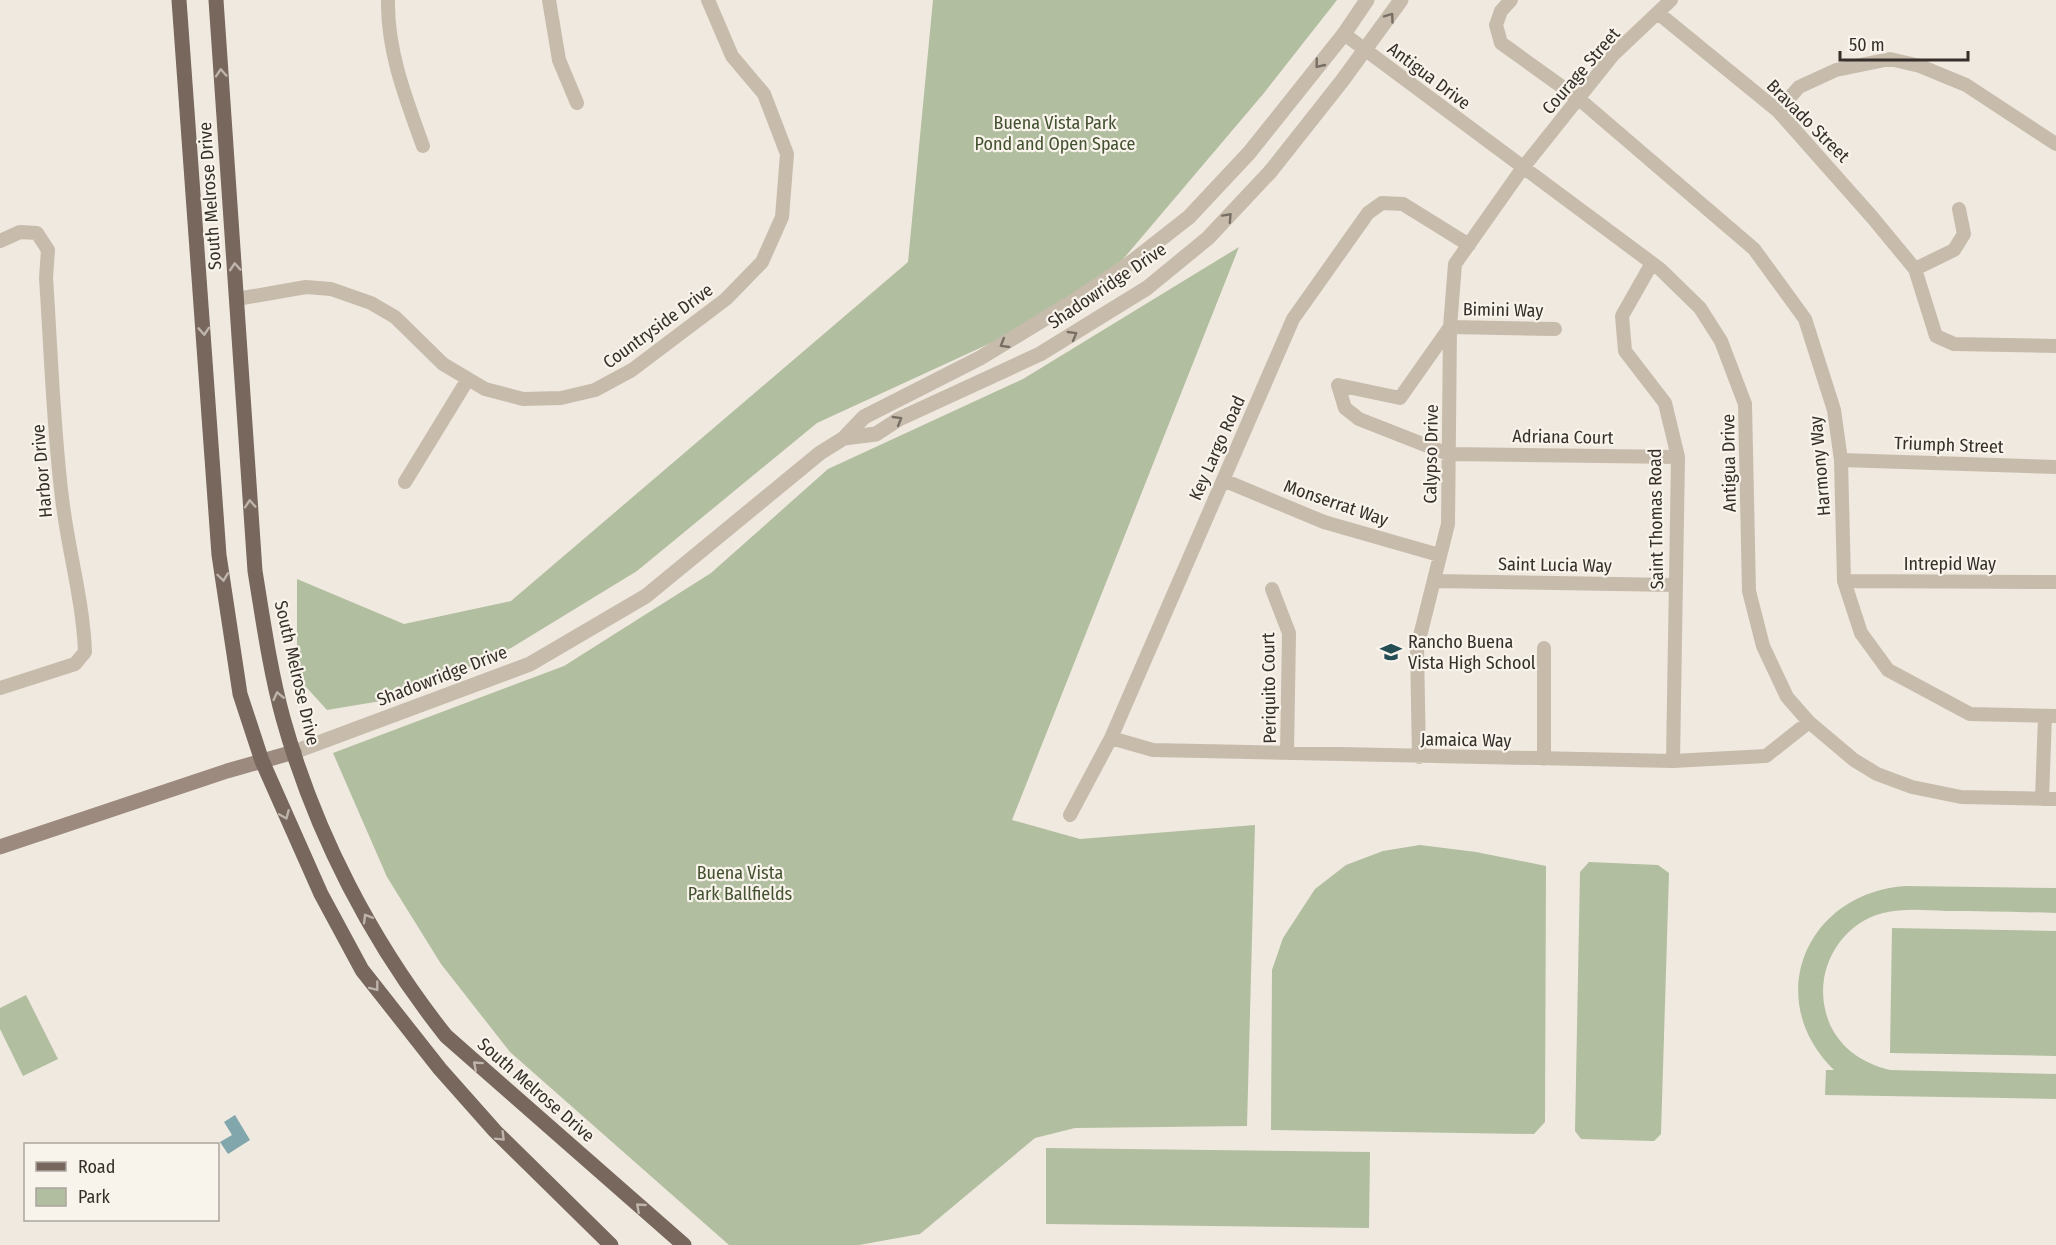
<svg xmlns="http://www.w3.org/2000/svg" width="2056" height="1245" font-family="'Fira Sans Condensed',sans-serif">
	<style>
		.green { fill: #b2bea0 }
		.water { fill: #81a6ab }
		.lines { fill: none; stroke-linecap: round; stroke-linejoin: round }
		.minor { stroke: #c7bbac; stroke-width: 14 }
		.tertiary { stroke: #c7bbac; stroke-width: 15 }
		.secondary { stroke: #9b8a7d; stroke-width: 15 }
		.primary { stroke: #77675d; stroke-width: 15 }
		.oneway { stroke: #776e64 }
		.oneway2 { stroke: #beb4ab }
		.labels { text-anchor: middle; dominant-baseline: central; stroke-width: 4.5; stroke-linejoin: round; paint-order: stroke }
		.street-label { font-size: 18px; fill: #362f2a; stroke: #f8f3eb }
		.park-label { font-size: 18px; fill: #435230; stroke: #f8f3eb }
		.poi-label { font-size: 18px; fill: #362f2a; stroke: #f8f3eb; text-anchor: start }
	</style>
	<rect width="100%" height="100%" fill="#f0e9df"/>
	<path class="green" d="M933 0H1337L1264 93 1091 297 817 423 637 571 511 648 405 697 327 710 297 677V579L404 624 511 601 908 262Z
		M1239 247 1012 820 1080 839 1255 825 1247 1126 1075 1128 1035 1138 920 1234 859 1245H729L510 1052 441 964 387 877 333 753 564 666 711 573 828 469 1023 379Z
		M1420 845 1476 852 1546 866 1545 1122 1534 1134 1271 1130 1272 970 1283 938 1315 889 1346 865 1383 851Z
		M1589 862 1658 865 1669 873 1661 1134 1654 1141 1581 1139 1575 1131 1580 872Z
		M1906 886 2056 888V913C2019 912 1983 911 1946 911 1925 910 1903 908 1883 913 1840 924 1814 970 1826 1013 1834 1044 1860 1063 1890 1070L2056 1074V1099L1825 1095 1826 1070H1834C1761 999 1807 892 1906 886Z
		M1892 928 2056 931V1056L1890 1053Z
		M26 995 58 1059 23 1076 0 1029V1008Z
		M1046 1148 1370 1152 1369 1228 1046 1224Z"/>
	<path class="water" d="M235 1115 250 1140 228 1154 220 1142 232 1135 224 1122Z"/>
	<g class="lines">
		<path class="minor" d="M388 0C387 51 406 99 423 146
			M549 0 559 60 577 103
			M1511 0 1501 11 1496 25 1501 43 1579 99 1754 249 1805 319 1834 410 1841 460 1844 581 1861 633 1888 670 1970 714 2056 716
			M1658 13 1778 111 1872 217 1915 269 1936 336 1954 344 2056 346
			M1344 34 1660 269 1700 308 1721 341 1745 404 1749 591 1763 646 1787 697 1809 722 1854 760 1877 774 1912 787 1961 797 2056 799
			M1778 111 1799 87 1836 70 1890 59 1920 66 1966 85 2056 144
			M0 241 20 232 37 233 48 250 46 278C51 351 53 425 62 498 68 550 83 600 85 652L75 664 0 688
			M1652 263 1622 316 1625 351 1665 403 1678 457 1673 761
			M1915 269 1954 250 1964 234 1959 209
			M237 299 306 287 331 289 371 303 395 317 443 364 485 389 523 399 561 398 595 390 632 370 726 299 762 262 782 217 787 154 764 94 732 56 708 0
			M1555 329 1450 327 1400 398 1338 385 1345 408 1359 419 1448 454 1678 457
			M1841 460 2056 467
			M1223 480 1324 522 1439 555
			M405 482 468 379
			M1434 581 1675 585
			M1844 581 2056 582
			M1272 589 1289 633 1287 753
			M1111 738 1153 750 1673 761 1766 756 1809 722
			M1419 757 1417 648 1448 524 1450 327 1455 264 1522 169 1613 55 1671 0
			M1544 759V648
			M2042 799 2045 716
			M1070 815 1111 738 1293 319 1368 213 1382 203 1403 204 1469 245"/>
		<path class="tertiary" d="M844 438 876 434 899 419 1040 354 1147 288 1208 238 1270 172 1342 81 1401 0
			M294 752 530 664 646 596 820 453 844 438 864 417 980 358 1074 301 1129 264 1189 217 1249 153 1344 34 1367 0"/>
		<path class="secondary" d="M0 847 227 771 294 752"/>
		<path class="primary" d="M179 0 219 555 240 694 262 761 321 894 362 970 440 1069 495 1131 611 1245
			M216 0 255 571C263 620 270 670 283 718 315 833 372 943 446 1036L684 1245"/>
	</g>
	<defs><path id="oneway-chevron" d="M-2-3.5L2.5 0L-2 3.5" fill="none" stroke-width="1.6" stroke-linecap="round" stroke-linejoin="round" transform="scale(1.5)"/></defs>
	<g class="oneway">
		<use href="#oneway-chevron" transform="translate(1390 17) rotate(-54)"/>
		<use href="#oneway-chevron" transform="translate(1319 64) rotate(129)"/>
		<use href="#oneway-chevron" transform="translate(1228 217) rotate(-47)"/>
		<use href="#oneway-chevron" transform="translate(1073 335) rotate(-30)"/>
		<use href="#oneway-chevron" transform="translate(1004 344) rotate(149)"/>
		<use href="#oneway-chevron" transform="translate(898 420) rotate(-30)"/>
	</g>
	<g class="oneway2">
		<use href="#oneway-chevron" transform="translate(221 73) rotate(-94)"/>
		<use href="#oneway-chevron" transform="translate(235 267) rotate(-94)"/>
		<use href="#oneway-chevron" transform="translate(204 331) rotate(86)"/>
		<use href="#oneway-chevron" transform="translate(250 504) rotate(-94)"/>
		<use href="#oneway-chevron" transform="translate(223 577) rotate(82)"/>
		<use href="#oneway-chevron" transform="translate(278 696) rotate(-103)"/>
		<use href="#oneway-chevron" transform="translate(285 815) rotate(67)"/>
		<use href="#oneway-chevron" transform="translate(367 918) rotate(-121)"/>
		<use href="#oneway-chevron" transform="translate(375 987) rotate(52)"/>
		<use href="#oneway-chevron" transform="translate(477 1065) rotate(-138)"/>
		<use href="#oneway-chevron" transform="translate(501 1137) rotate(45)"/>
		<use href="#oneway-chevron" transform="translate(640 1207) rotate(-139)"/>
	</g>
	<defs>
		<symbol id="school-bare" viewBox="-9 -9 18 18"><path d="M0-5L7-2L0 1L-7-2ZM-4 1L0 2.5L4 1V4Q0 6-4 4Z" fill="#244d54" stroke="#f8f3eb" stroke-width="2.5" paint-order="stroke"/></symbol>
	</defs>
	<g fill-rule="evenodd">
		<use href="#school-bare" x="1376" y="637" width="30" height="30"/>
	</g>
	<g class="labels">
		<g class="street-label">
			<text transform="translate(1581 71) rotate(-49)">Courage Street</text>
			<text transform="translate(1429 76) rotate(37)">Antigua Drive</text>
			<text transform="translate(1808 121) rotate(45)">Bravado Street</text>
			<text transform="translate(210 196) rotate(-94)">South Melrose Drive</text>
			<text transform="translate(1107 286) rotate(-34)">Shadowridge Drive</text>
			<text transform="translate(1503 310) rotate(1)">Bimini Way</text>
			<text transform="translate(658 326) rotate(-36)">Countryside Drive</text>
			<text transform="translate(1563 437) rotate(1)">Adriana Court</text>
			<text transform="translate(1949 445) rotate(2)">Triumph Street</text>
			<text transform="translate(1217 448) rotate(-66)">Key Largo Road</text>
			<text transform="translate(1431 454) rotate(-89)">Calypso Drive</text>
			<text transform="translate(1729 463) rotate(-91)">Antigua Drive</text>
			<text transform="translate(1820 466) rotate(-95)">Harmony Way</text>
			<text transform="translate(42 471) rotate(-95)">Harbor Drive</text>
			<text transform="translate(1336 503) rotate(19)">Monserrat Way</text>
			<text transform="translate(1656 519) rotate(-91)">Saint Thomas Road</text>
			<text x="1950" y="564">Intrepid Way</text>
			<text transform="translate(1555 565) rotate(1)">Saint Lucia Way</text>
			<text transform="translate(297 673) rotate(77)">South Melrose Drive</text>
			<text transform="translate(442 676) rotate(-21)">Shadowridge Drive</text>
			<text transform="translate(1269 688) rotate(-91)">Periquito Court</text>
			<text transform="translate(1466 740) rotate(1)">Jamaica Way</text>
			<text transform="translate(536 1090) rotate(41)">South Melrose Drive</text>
		</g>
		<g class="park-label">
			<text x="1055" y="123">Buena Vista Park<tspan x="1055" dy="21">Pond and Open Space</tspan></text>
			<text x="740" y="873">Buena Vista<tspan x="740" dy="21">Park Ballfields</tspan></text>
		</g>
		<g class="poi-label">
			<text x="1408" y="642">Rancho Buena<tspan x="1408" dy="21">Vista High School</tspan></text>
		</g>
	</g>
	<rect x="24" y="1143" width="195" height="78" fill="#f8f3eb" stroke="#aaa59e" stroke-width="1.5"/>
	<rect x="36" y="1162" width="30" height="9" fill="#77675d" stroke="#aaa59e" stroke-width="1.5"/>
	<text x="78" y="1173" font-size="18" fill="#362f2a">Road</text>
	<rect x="36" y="1188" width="30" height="18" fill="#b2bea0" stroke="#aaa59e" stroke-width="1.5"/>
	<text x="78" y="1203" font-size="18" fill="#362f2a">Park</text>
	<path d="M1840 51v9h128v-9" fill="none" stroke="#362f2a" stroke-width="3"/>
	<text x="1849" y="51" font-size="18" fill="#362f2a" stroke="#f8f3eb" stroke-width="4.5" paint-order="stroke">50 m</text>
</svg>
